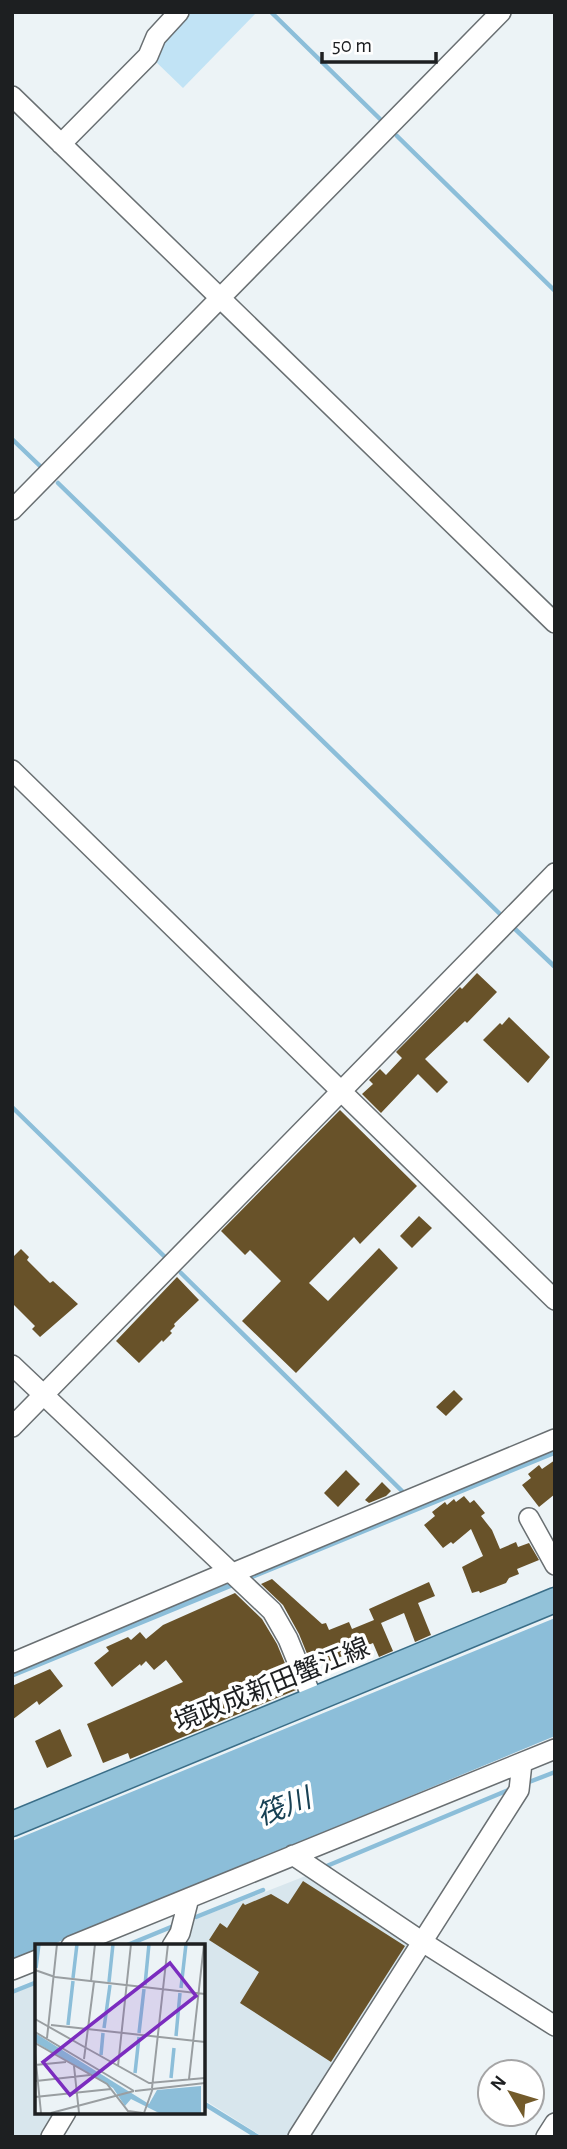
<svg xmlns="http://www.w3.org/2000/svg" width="567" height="2149" font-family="'Alegreya Sans','Noto Sans JP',sans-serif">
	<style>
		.built { fill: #d8e6ed }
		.green { fill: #c1e3f5 }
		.water { fill: #8cbed9 }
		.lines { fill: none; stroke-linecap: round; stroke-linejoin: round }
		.stream { stroke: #8cbed9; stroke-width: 4.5 }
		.building { fill: #685229 }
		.minor-casing { stroke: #696f72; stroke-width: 22 }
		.major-casing { stroke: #3a6e88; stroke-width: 27 }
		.minor { stroke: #fff; stroke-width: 19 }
		.major { stroke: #92c2d9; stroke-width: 24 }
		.labels { text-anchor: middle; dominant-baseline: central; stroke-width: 7; stroke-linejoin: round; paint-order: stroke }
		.street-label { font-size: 26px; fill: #1d1f21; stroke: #fff }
		.water-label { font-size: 28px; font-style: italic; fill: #184154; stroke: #fff }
		.inset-river { fill: none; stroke: #8cbed9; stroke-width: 3.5 }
		.inset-road { fill: none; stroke: #999ea1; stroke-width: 2 }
		.view { fill: #7b2cbf; fill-opacity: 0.15; stroke: #7b2cbf; stroke-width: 3.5 }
		.inset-edge { fill: none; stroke: #1d1f21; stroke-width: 3.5 }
	</style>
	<rect width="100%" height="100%" fill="#ecf3f6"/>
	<path class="built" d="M308 1875 411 1942 289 2137H263L203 2099V1946H182L191 1921Z
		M37 1984V2112H57L41 2137H12V1994Z"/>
	<path class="green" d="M186 12H257L183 88 154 60 160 38Z"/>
	<path class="water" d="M555 1448V1455L12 1678V1673Z
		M555 1618V1736L49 1946H37V1951L12 1961V1841Z"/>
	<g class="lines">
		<path class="stream" d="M271 12 380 119
			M397 136 555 291
			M12 439 40 466
			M58 483 500 914
			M514 928 555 967
			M12 1107 167 1259
			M181 1273 404 1493
			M529 1782 555 1772
			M322 1868 511 1789
			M196 1917 263 1890
			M125 1946 176 1925
			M12 1992 37 1982
			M203 2103 258 2137"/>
	</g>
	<path class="building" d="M477 973 497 992 467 1023 465 1021 425 1059 448 1082 437 1093 418 1074 381 1113 362 1094 373 1084 369 1080 380 1069 386 1075 402 1058 396 1052 460 987 462 989Z
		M509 1017 550 1057 528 1083 483 1040 500 1023 502 1025Z
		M340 1110 417 1186 360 1244 354 1237 309 1283 328 1301 379 1248 398 1268 296 1373 242 1321 281 1281 250 1250 245 1255 221 1231Z
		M419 1216 432 1228 412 1248 400 1236Z
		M21 1249 29 1257 27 1260 50 1283 53 1281 78 1304 40 1337 32 1329 35 1326 12 1303V1258Z
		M177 1277 199 1300 174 1324 175 1326 170 1331 172 1333 163 1342 162 1340 139 1363 116 1341Z
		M454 1390 463 1399 446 1416 436 1407Z
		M555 1460V1494L539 1507 522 1485 531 1478 528 1474 539 1465 542 1469Z
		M346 1470 360 1484 338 1507 324 1493Z
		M382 1482 391 1491 386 1496 369 1503 365 1500Z
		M464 1496 470 1503 474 1500 485 1513 481 1516 492 1530 500 1549 516 1542 518 1547 529 1543 539 1560 517 1569 519 1574 509 1578 506 1583 480 1593 479 1591 472 1593 462 1567 483 1556 471 1529 453 1544 451 1542 443 1548 424 1525 435 1516 432 1512 445 1502 447 1505 454 1499 456 1502Z
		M272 1579 322 1624 326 1623 329 1630 349 1622 352 1629 374 1620 369 1609 429 1582 435 1596 418 1603 431 1635 415 1642 404 1613 381 1623 393 1651 379 1657 373 1643 326 1663 325 1661 312 1666 299 1634 283 1605 261 1584Z
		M235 1593 262 1619 277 1644 296 1690 130 1759 128 1753 103 1763 87 1724 183 1682 166 1660 154 1670 146 1661 141 1666 140 1664 112 1687 94 1663 109 1651 106 1647 128 1637 131 1640 140 1632 146 1639 163 1625Z
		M50 1669 63 1686 39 1705 37 1701 12 1720V1686Z
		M60 1729 72 1756 47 1768 35 1741Z
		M303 1881 405 1946 331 2062 240 2003 259 1972 209 1940 220 1923 227 1928 243 1903 245 1905 271 1894 288 1904Z"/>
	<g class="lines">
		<defs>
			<path id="minor" d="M12 96 555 623
				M61 144 148 56 156 37 179 12
				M12 510 501 12
				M12 770 555 1300
				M12 1365 272 1611 288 1639 313 1700
				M12 1427 555 873
				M529 1518 555 1565
				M233 1573 555 1439
				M12 1663 230 1571
				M293 1855 421 1941 555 2026
				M71 1946 555 1749
				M172 1946 180 1933 189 1898
				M12 1970 37 1960
				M51 2137 66 2112
				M298 2137 519 1790 522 1763
				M546 2137 555 2123"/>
			<path id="major" d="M12 1824 555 1600"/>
		</defs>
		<use href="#minor" class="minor-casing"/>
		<use href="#major" class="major-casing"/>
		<use href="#minor" class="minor"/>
		<use href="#major" class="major"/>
	</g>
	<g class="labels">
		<g class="street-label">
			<text transform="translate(272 1685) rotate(-22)">境政成新田蟹江線</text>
		</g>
		<g class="water-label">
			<text transform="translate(284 1808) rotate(-21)">筏川</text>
		</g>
	</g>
	<g transform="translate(35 1944)">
		<rect width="170" height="170" fill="#ecf3f6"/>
		<path d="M0 89 114 160 122 146 166 142V169H124L96 155 90 162 78 144 0 98Z" fill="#8cbed9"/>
		<path class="inset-river" d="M1 24 4 0M38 34 42 0M74 38 78 0M110 41 114 0M146 44 151 0M33 81 38 37M69 84 75 41M104 89 109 45M141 92 145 49M66 111 68 89M100 129 104 93M136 134 139 104"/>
		<path class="inset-road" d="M0 26 20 33M20 33 170 50M56 37 60 0M0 75 53 105M16 81 170 98M0 88 99 147M12 94 22 0M0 99 72 140 93 167 108 169M53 105 114 139 170 134M0 109 6 169M49 115 59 38M0 121 31 118M39 122 44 169M83 122 96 0M154 135 169 0M1 137 55 131M117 144 133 0M100 147 170 139M0 153 76 145M16 169 99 147M109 169 118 144"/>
		<path class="view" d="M135 19 161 52 35 151 8 118Z"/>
		<rect width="170" height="170" class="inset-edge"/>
	</g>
	<rect width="567" height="2149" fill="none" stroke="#1d1f21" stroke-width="28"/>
	<g transform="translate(511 2093) rotate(308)"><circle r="33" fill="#ffffff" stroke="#a5a5a6" stroke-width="2"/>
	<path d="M0-5L12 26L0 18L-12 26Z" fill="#735b2b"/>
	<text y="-10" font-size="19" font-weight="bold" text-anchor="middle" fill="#1d1f21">N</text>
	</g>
	<path d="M322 52v10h114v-10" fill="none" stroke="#1d1f21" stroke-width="3.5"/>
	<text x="332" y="52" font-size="21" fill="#1d1f21" stroke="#ffffff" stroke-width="5" paint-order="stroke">50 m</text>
</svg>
